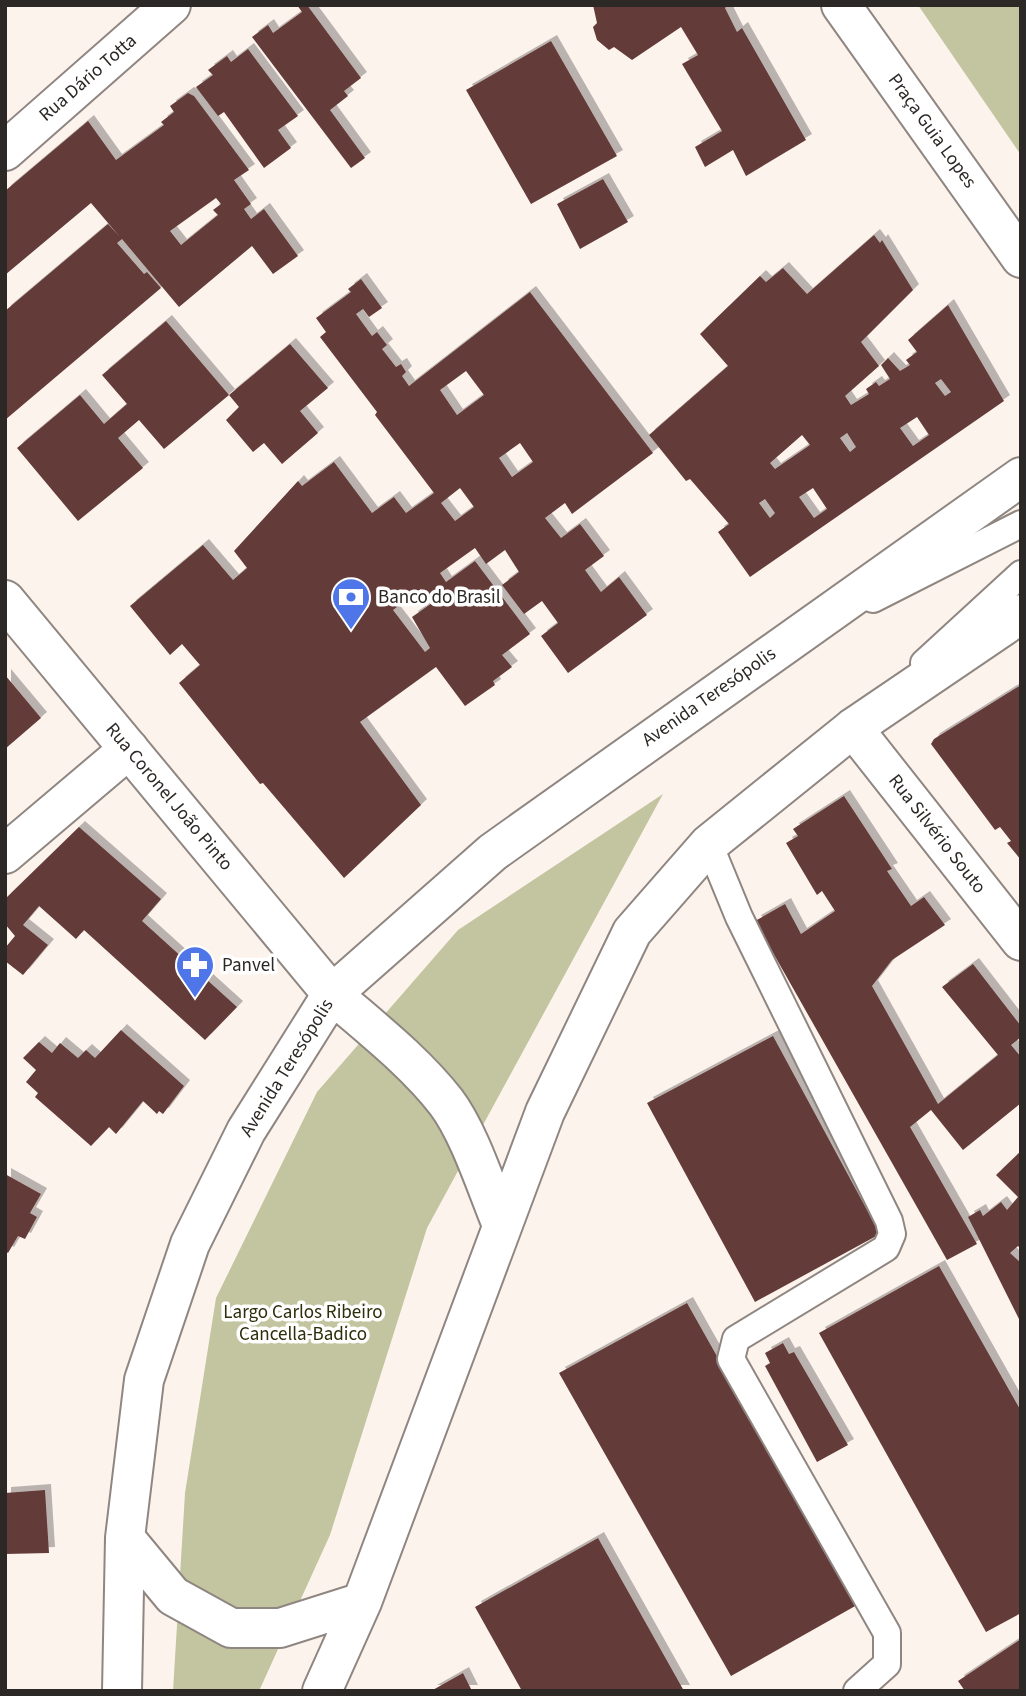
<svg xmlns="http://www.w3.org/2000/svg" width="1026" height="1696" font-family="'Source Sans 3',sans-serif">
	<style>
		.green { fill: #c2c59f }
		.building { fill: #633b39; fill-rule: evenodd; filter: url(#shadow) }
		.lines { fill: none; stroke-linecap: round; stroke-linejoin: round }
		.service-casing { stroke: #8f8681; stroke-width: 30 }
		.minor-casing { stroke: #8f8681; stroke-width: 42 }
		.tertiary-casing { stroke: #8f8681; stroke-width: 42 }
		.primary-casing { stroke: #8f8681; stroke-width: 42 }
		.service { stroke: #fff; stroke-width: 26 }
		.minor { stroke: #fff; stroke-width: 38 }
		.tertiary { stroke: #fff; stroke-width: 38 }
		.primary { stroke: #fff; stroke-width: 38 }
		.labels { text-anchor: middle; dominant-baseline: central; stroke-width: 7; stroke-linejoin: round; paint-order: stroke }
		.street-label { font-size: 19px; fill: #2c2826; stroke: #fff }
		.poi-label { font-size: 19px; fill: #2c2826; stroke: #fff; text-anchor: start }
		.park-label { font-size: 19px; fill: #2d2e0a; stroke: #fff }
	</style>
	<defs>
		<filter id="shadow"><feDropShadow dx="6" dy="-6" stdDeviation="0" flood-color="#0004"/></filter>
	</defs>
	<rect width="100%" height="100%" fill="#fdf3ed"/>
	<path class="green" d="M918 5H1021V155Z
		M663 794 427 1228 330 1535 259 1691H173L185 1493 216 1298 317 1092 458 930Z"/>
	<path class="building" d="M297 5H307L361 78 344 91 348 96 330 110 365 158 351 168 252 37 268 25 273 33 302 12Z
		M593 5H727L725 8 737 32 742 28 806 140 746 176 733 150 705 167 695 147 722 131 682 64 698 55 681 27 632 60 614 47 609 50 597 40 593 27 597 23Z
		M551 41 617 156 531 204 466 90Z
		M248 49 298 116 278 130 291 148 264 168 224 112 218 116 196 87 213 75 208 70 227 56 231 62Z
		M188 93 194 96 249 170 234 180 251 204 244 209 251 219 264 209 298 256 273 274 252 246 179 307 122 239 117 243 144 274 147 272 161 288 5 420V311L108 224 120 237 91 203 5 275V191L88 121 116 160 164 125 161 122 174 112 170 106ZM216 198 221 204 213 210 218 215 181 245 170 231Z
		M603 179 628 222 580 249 557 204Z
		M874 235 880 243 882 240 913 290 861 342 879 366 845 396 851 405 869 394 866 389 876 382 879 386 890 379 881 365 888 358 900 371 910 365 906 360 917 352 908 340 948 305 1004 401 750 577 718 532 729 524 690 479 686 481 649 435 728 366 700 334 760 276 766 282 783 268 807 294ZM941 379 951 392 945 396 935 383ZM917 417 929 435 913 446 900 428ZM847 433 856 447 850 452 840 438ZM802 435 810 445 775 469 770 463ZM813 488 827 509 814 518 799 497ZM765 499 775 513 770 518 759 503Z
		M361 279 382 308 369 317 363 309 356 314 372 336 377 332 387 345 382 349 396 367 401 364 406 372 402 376 409 386 530 292 653 453 572 514 565 503 545 518 561 538 580 524 604 556 585 570 601 592 619 577 647 615 568 673 541 636 558 623 542 601 524 614 502 585 519 572 505 550 486 564 475 548 440 573 446 582 475 561 530 634 502 655 512 667 493 681 495 685 465 706 436 667 360 722 421 805 344 878 263 783 260 784 179 683 200 665 182 644 170 655 130 606 203 545 233 580 247 568 234 551 298 481 302 486 334 462 372 513 394 497 406 513 434 493 375 415 377 412 320 337 326 332 316 318 351 292 348 289ZM466 371 484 395 457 415 440 390ZM520 443 533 462 512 477 499 458ZM460 488 474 507 455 521 441 503ZM421 589 432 603 412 617 430 648 425 652 393 610Z
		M166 321 229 395 164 449 139 420 118 438 143 468 78 521 17 448 80 395 104 424 127 404 102 375Z
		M290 344 328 388 300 411 318 433 282 464 264 443 253 452 226 420 239 407 229 395Z
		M5 675 41 718 5 749Z
		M1021 685V860L1007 843 1011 841 1000 827 995 830 931 744 934 739Z
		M844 796 892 869 887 871 911 906 924 897 945 925 892 960 872 986 938 1104 998 1055 942 987 973 964 1021 1026V1037L1011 1045 1021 1057V1103L963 1150 931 1110 910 1127 977 1244 947 1260 755 921 785 904 801 934 835 911 822 891 817 895 786 843 798 836 793 829Z
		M79 827 161 899 142 921 237 1007 205 1040 84 930 76 939 39 906 23 925 48 945 23 975 5 961V948L15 936 5 924V899Z
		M121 1030 184 1086 163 1114 159 1111 157 1114 143 1101 116 1134 109 1127 91 1146 35 1097 38 1093 26 1082 36 1070 23 1058 39 1042 52 1053 60 1043 78 1058 86 1050 95 1058Z
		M773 1036 880 1234 755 1302 647 1103Z
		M1021 1151V1249L1018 1246 1010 1253 1021 1263V1323L968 1217 980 1210 983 1216 1001 1202 1007 1210 1018 1197 996 1175Z
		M5 1174 41 1194 30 1213 37 1217 25 1239 18 1236 8 1253 5 1251Z
		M939 1266 1021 1411V1613L986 1632 819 1333Z
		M687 1303 857 1605 731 1676 559 1373Z
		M783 1343 789 1354 794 1352 848 1445 817 1462 765 1366 770 1363 765 1353Z
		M45 1490 49 1553 5 1554V1493Z
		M598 1538 684 1691H522L475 1607Z
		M1021 1639V1691H965L958 1681Z
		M463 1673 472 1691H431Z"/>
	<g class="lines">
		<defs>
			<path id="service" d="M873 599 1021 524
				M924 663 1021 574
				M709 844 739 917 889 1221 892 1234 886 1248 736 1339 731 1359 887 1633V1664L857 1691"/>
			<path id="minor" d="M841 5 1021 258
				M853 728 1021 941
				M5 854 129 749"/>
			<path id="tertiary" d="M5 151 171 5
				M5 600 332 994"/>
			<path id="primary" d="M332 994C371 1028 414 1061 446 1102 469 1132 487 1189 502 1225
				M125 1538 173 1596 231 1628H280L362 1602
				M122 1691 125 1538 144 1380 190 1244 246 1131 332 994 493 852 1021 477
				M322 1691 362 1602 545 1112 632 932 709 844 853 728 1021 614"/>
		</defs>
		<use href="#service" class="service-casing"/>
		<use href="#minor" class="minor-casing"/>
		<use href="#tertiary" class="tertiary-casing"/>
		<use href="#primary" class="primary-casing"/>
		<use href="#service" class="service"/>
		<use href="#minor" class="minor"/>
		<use href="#tertiary" class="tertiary"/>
		<use href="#primary" class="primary"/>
	</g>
	<defs>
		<symbol id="bank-pin" viewBox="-11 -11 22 30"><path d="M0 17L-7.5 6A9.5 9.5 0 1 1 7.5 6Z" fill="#4e76e9" stroke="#fff"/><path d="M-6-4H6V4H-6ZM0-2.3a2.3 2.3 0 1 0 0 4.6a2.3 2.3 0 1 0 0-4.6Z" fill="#fff"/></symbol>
		<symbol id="pharmacy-pin" viewBox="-11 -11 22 30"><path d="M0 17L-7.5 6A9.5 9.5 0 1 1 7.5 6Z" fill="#4e76e9" stroke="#fff"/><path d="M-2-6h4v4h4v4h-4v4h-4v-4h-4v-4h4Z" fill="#fff"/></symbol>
	</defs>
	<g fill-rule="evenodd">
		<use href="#bank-pin" x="329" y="575" width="44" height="60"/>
		<use href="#pharmacy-pin" x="173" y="943" width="44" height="60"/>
	</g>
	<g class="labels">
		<g class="street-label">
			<text transform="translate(88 78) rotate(-41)">Rua Dário Totta</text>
			<text transform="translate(932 131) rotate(54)">Praça Guia Lopes</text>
			<text transform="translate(709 697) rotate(-35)">Avenida Teresópolis</text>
			<text transform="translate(169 797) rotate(50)">Rua Coronel João Pinto</text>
			<text transform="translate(937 834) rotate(52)">Rua Silvério Souto</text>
			<text transform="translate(287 1068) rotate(-58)">Avenida Teresópolis</text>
		</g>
		<g class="poi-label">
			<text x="378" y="597">Banco do Brasil</text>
			<text x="222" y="965">Panvel</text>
		</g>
		<g class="park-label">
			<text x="303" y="1312">Largo Carlos Ribeiro<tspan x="303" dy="22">Cancella-Badico</tspan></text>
		</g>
	</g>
	<rect width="1026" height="1696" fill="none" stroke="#2c2826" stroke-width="14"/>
</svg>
